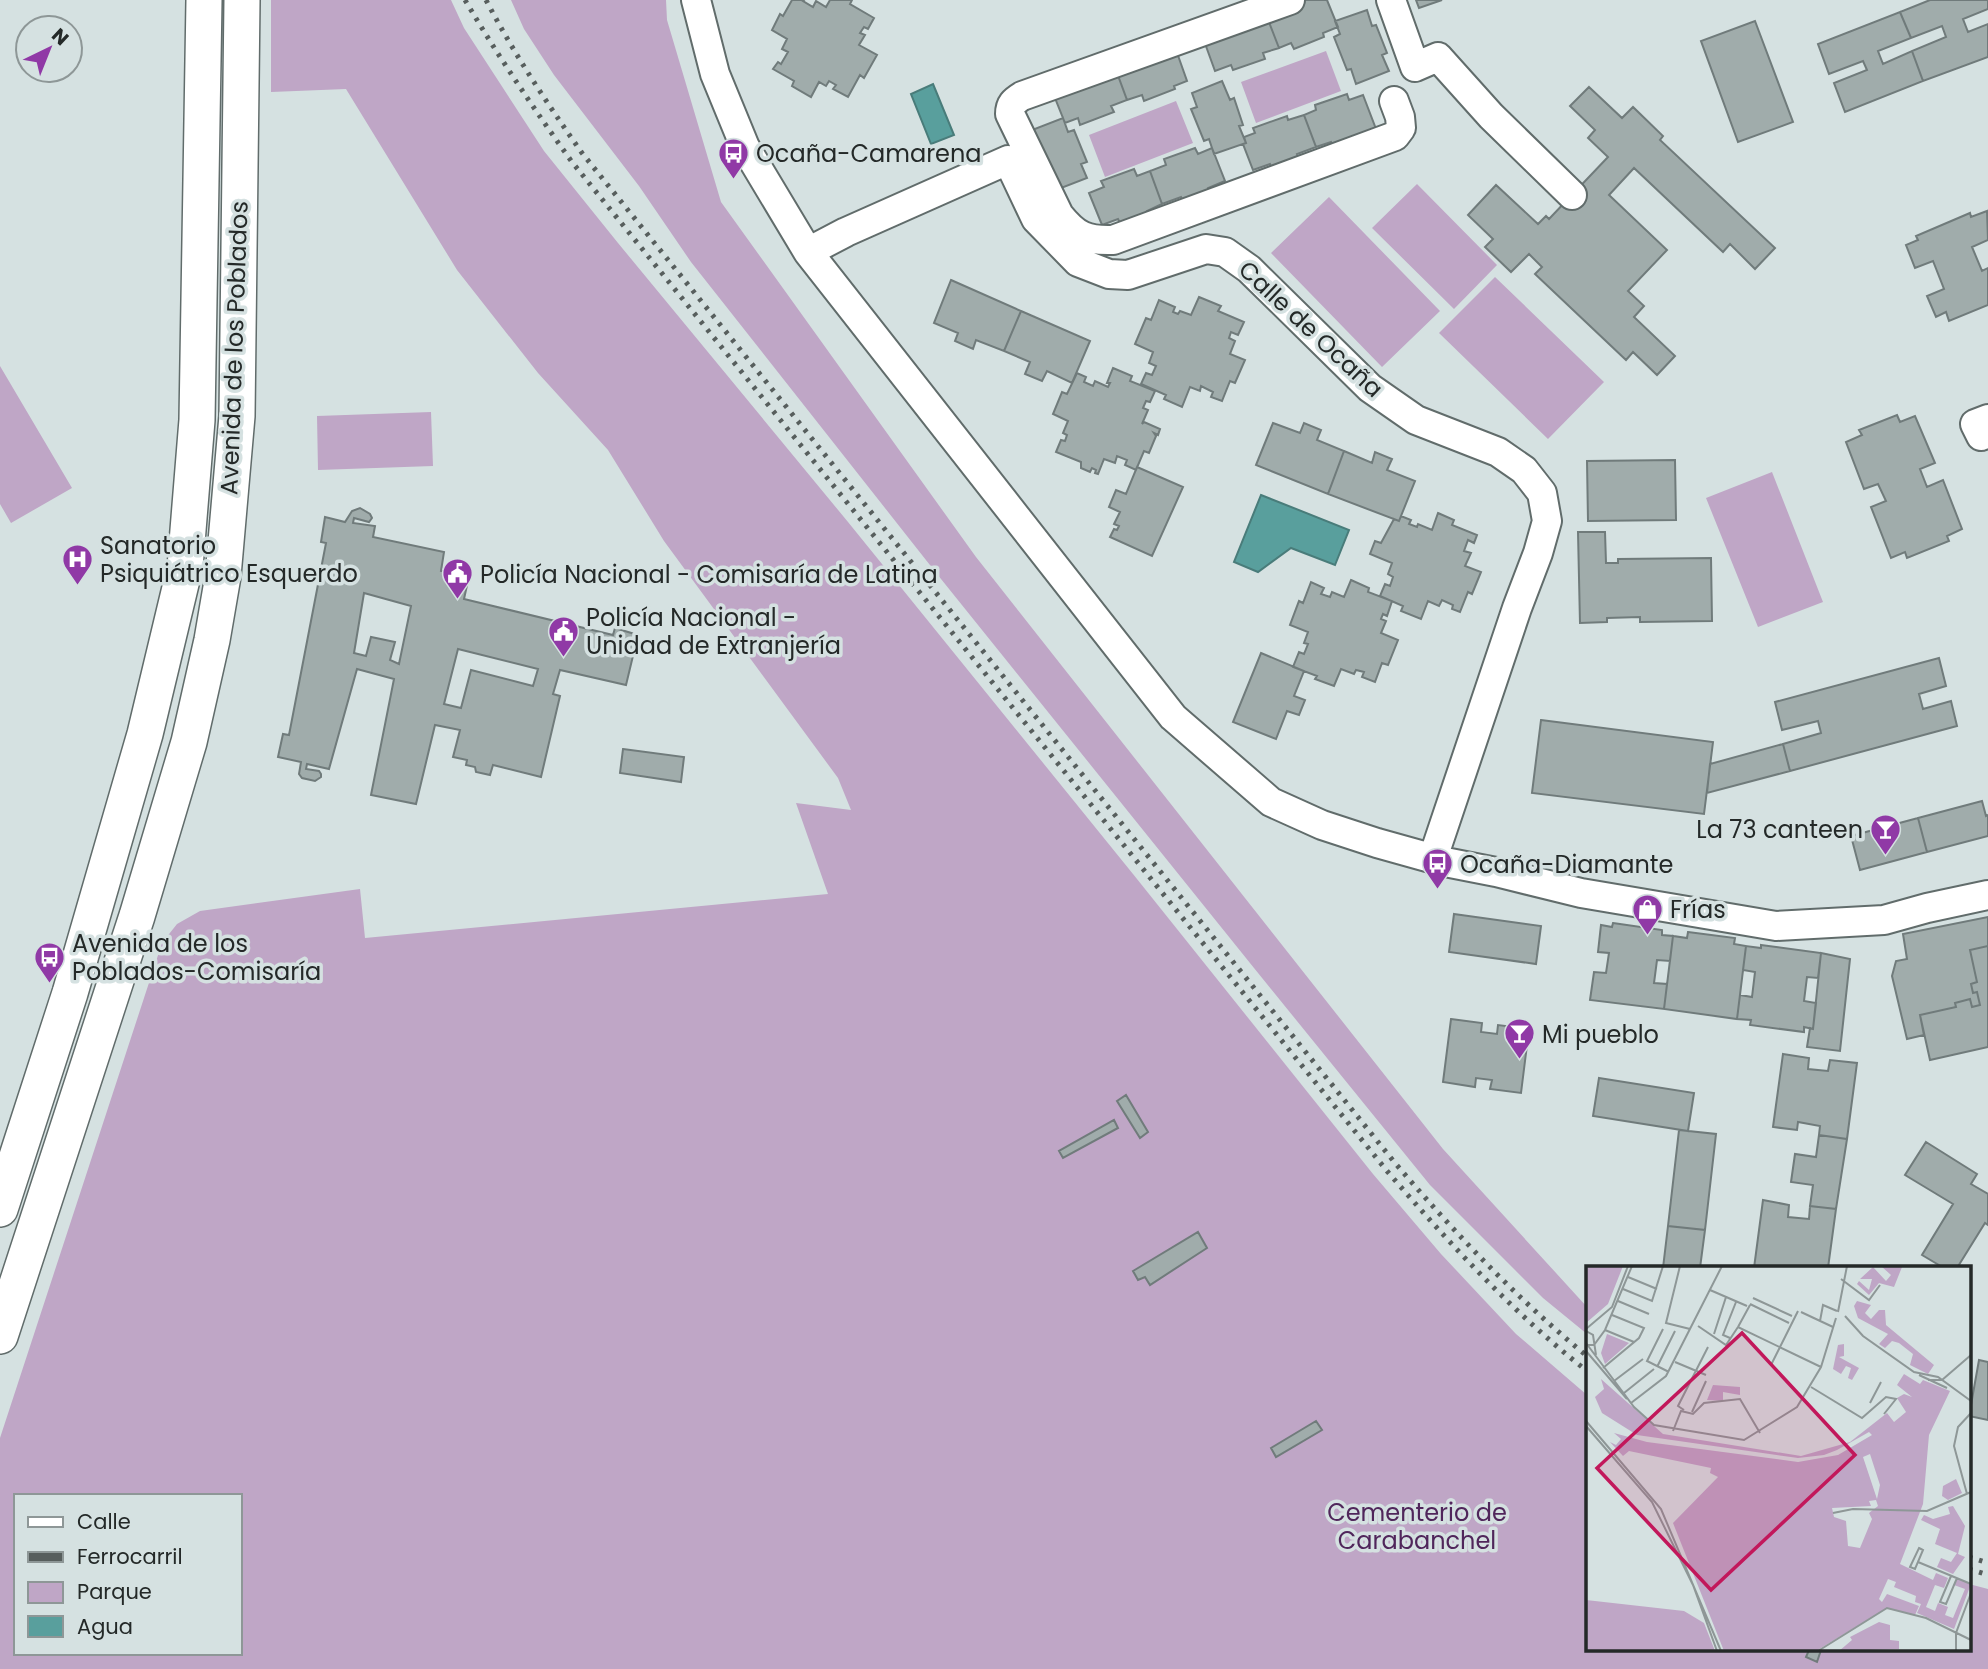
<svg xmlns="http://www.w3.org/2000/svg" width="1988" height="1669" font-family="Poppins,sans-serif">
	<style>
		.green { fill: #bfa6c6; fill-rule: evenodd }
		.water { fill: #599f9d; stroke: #497c7a; stroke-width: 2 }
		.building { fill: #a0acab; stroke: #707b7b; stroke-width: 2; fill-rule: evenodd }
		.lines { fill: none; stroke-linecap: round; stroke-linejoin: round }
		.minor-casing { stroke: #616c6b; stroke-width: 32 }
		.major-casing { stroke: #616c6b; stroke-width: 38 }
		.minor { stroke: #fff; stroke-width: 28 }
		.major { stroke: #fff; stroke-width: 35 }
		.rail { stroke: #575e5d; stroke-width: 5; stroke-dasharray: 3.5 7; stroke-linecap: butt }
		.labels { text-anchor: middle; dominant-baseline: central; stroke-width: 7; stroke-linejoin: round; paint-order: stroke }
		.poi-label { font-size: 24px; fill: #242928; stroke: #d5e1e1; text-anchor: start }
		.street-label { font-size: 24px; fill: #242928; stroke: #d5e1e1 }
		.park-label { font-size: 24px; fill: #50265b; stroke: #d5e1e1 }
		.inset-road { fill: none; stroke: #8e9797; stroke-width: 2 }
		.view { fill: #c2185b; fill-opacity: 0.15; stroke: #c2185b; stroke-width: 3.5 }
		.inset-edge { fill: none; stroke: #242928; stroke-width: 3.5 }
	</style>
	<rect width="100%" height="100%" fill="#d5e1e1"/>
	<path class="green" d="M271 0H451L464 28 544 151 618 243 848 522 1133 874 1373 1174 1441 1254 1516 1334 1587 1395V1650H1969V1584L1988 1589V1669H0V1438L162 943 177 924 200 911 360 889 365 938 828 894 796 803 851 810 838 778 664 541 608 450 538 373 457 270 346 89 271 92ZM16 1496H240V1653H16Z
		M511 0H666L667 20 721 202 976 557 1443 1149 1587 1307V1334L1543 1298 1430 1185 1254 968 937 574 691 262 639 186 554 75 524 29Z
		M1326 51 1341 91 1256 123 1241 82Z
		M1176 101 1193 143 1105 177 1089 135Z
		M1417 184 1497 265 1454 309 1372 228Z
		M1329 197 1440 311 1382 367 1271 253Z
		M1495 277 1604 382 1548 439 1439 333Z
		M0 366 72 488 11 523 0 504Z
		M431 412 433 466 318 470 317 416Z
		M1772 472 1823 602 1758 627 1706 498Z"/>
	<path class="water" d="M933 84 954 135 931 144 911 94Z
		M1261 495 1349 530 1335 565 1291 548 1258 572 1234 562Z"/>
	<path class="building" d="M792 0H804L803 1 813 7 816 1 826 7 830 0H852L850 4 874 18 868 29 864 27 860 33 865 35 859 45 877 55 864 78 860 75 848 97 833 89 836 85 829 81 826 86 819 82 811 97 792 86 794 81 773 69 778 62 781 64 788 52 782 49 787 39 772 30 780 14 783 16Z
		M1299 0H1327L1338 27 1323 33 1324 37 1294 49 1291 43 1279 48 1267 17Z
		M1416 0H1442L1419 8Z
		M1930 0H1988V9L1963 19 1968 32 1988 24V57L1923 81 1912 51 1946 37 1942 26 1911 38 1900 12Z
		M1367 10 1372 26 1376 25 1387 53 1382 55 1389 71 1356 84 1351 69 1347 70 1334 37 1340 34 1335 21Z
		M1900 12 1911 38 1878 51 1883 64 1912 51 1923 81 1845 112 1834 83 1867 70 1863 61 1829 74 1818 44Z
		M1267 17 1279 48 1263 53 1265 59 1233 70 1231 65 1215 71 1203 38Z
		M1755 21 1793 122 1738 142 1701 41Z
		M1175 47 1187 81 1174 86 1175 89 1144 101 1142 95 1127 100 1116 70Z
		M1116 70 1127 100 1111 106 1114 112 1080 125 1078 118 1065 123 1053 93Z
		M1222 81 1230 100 1234 98 1243 125 1239 126 1246 143 1214 154 1209 139 1204 141 1191 109 1197 107 1192 93Z
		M1589 87 1622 118 1633 107 1663 136 1660 140 1775 248 1755 269 1730 244 1723 252 1634 168 1609 195 1667 250 1628 291 1644 306 1634 317 1675 356 1657 375 1633 352 1626 360 1535 274 1542 267 1529 254 1511 272 1485 247 1493 239 1468 215 1496 185 1538 224 1546 216 1549 219 1608 157 1588 138 1595 130 1570 106Z
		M1347 94 1349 100 1363 95 1376 129 1333 148 1331 142 1316 147 1304 115 1316 110 1315 105Z
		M1304 115 1316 147 1297 154 1299 159 1272 169 1270 164 1253 170 1243 144 1246 143 1244 137 1255 133 1253 128 1287 116 1288 120Z
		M1063 118 1068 132 1074 130 1087 162 1081 164 1087 178 1056 190 1032 130Z
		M1195 148 1198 154 1212 148 1225 181 1208 188 1209 192 1183 202 1181 197 1162 204 1150 171 1166 165 1164 159Z
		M1134 169 1137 176 1150 171 1162 204 1147 211 1148 215 1121 225 1118 219 1102 225 1089 193 1104 187 1101 181Z
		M1987 211 1988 240 1972 247 1982 271 1988 268V305L1949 321 1946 312 1936 317 1927 296 1944 289 1933 261 1915 268 1906 245 1918 240 1916 236 1970 213 1971 217Z
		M951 280 1021 311 1004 351 976 340 973 349 955 341 958 333 934 323Z
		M1199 297 1221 306 1218 311 1244 322 1238 335 1231 332 1229 338 1235 341 1230 354 1245 360 1235 383 1230 381 1222 401 1211 397 1213 392 1201 386 1200 391 1190 387 1182 407 1164 399 1166 395 1141 384 1146 373 1152 375 1156 366 1149 363 1153 352 1135 344 1146 318 1151 320 1159 300 1175 307 1173 312 1178 314 1180 311 1191 315Z
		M1021 311 1090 341 1072 383 1047 371 1042 381 1025 374 1030 362 1004 351Z
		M1113 368 1132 376 1130 381 1155 391 1150 402 1146 401 1143 408 1148 410 1142 424 1144 422 1160 429 1158 435 1154 433 1156 436 1149 453 1144 451 1136 470 1125 465 1127 460 1117 456 1115 463 1104 459 1098 474 1095 473 1096 470 1092 468 1090 472 1081 468V462L1056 452 1061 440 1065 441 1067 435 1063 433 1068 421 1053 414 1062 392 1067 394 1077 373 1086 377 1084 382 1093 386 1095 381 1108 387 1110 383H1107Z
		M1897 415 1900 422 1915 416 1935 463 1920 469 1927 487 1943 480 1962 529 1947 536 1949 541 1907 558 1905 552 1891 558 1871 507 1886 501 1878 484 1864 489 1846 442 1862 435 1859 430Z
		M1273 423 1300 433 1304 423 1321 430 1317 440 1344 451 1328 494 1256 465Z
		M1344 451 1372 463 1375 452 1392 459 1387 470 1415 481 1399 521 1328 494Z
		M1675 460 1676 520 1588 521 1587 461Z
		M1137 467 1183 487 1152 556 1110 537 1114 529 1117 530 1119 526 1114 524 1120 512 1109 507 1116 490 1126 494Z
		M360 508 370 514 372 518 369 522 354 518 353 523 375 526 373 537 444 552 441 571 469 576 464 599 613 635 615 628 638 635 626 685 560 670 553 694 560 696 541 777 493 765 490 775 476 772 475 767 466 765 467 760 453 757 460 730 435 725 416 804 371 795 394 679 357 669 329 769 307 764 306 769 319 771 321 774V777L315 781 302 778 299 774 301 762 278 757 283 734 289 735 326 543 321 542 325 517 345 522 352 511ZM364 593 411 606 399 664 390 660 395 642 371 637 366 656 354 653ZM458 649 538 669 533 686 471 670 461 708 444 704Z
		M1438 513 1454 520 1452 525 1477 535 1474 543 1468 540 1464 551 1471 553 1465 566 1481 572 1472 594 1468 592 1460 612 1452 609 1453 605 1442 600 1439 606 1428 601 1421 619 1401 611 1403 606 1380 596 1385 584 1390 586 1393 577 1388 574 1392 563 1370 554 1375 541 1381 543 1394 519 1399 521 1401 516 1411 520 1409 524 1417 527 1418 524 1432 530Z
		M1578 532H1605L1606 563H1618V559L1711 558 1712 621 1640 622V617L1607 618V622L1580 623Z
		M1351 580 1369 588 1368 592 1392 601 1387 616 1383 614 1381 619 1386 621 1381 633 1398 640 1388 665 1382 663 1375 682 1362 677 1364 672 1356 670 1354 674 1341 669 1334 686 1315 679 1317 676 1293 667 1299 652 1304 654 1308 644 1304 643 1308 632 1290 625 1299 601 1303 603 1311 582 1324 588 1321 594 1330 597 1332 592 1344 597Z
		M1261 653 1304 671 1294 696 1305 700 1299 715 1287 711 1276 739 1233 722Z
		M1939 658 1946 686 1919 694 1923 709 1951 701 1957 726 1790 771 1783 744 1821 733 1818 721 1782 730 1775 702Z
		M1541 720 1713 742 1704 814 1532 793Z
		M1783 744 1790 771 1707 793 1710 764Z
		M623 749 684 757 681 782 620 773Z
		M1982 801 1986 816 1988 815V836L1927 852 1918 818Z
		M1918 818 1927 852 1860 870 1851 836Z
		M1454 914 1541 926 1536 964 1449 952Z
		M1988 917V946L1970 950 1977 982 1971 984 1973 993 1977 992 1980 1005 1972 1007 1970 999 1955 1003 1956 1007 1920 1015 1924 1035 1907 1039 1892 976 1896 961 1907 959 1903 934Z
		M1613 923 1662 930V935L1673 936 1670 961 1657 960 1654 983 1667 984 1664 1009 1590 1000 1594 972 1606 973 1609 953 1598 952 1601 925 1612 927Z
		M1688 932 1735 938 1734 944 1746 946 1737 1019 1664 1009 1673 936 1687 938Z
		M1761 945 1821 953 1818 978 1807 977 1804 1001 1816 1003 1813 1029 1804 1027V1032L1750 1025 1751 1020 1737 1019 1740 995 1752 997 1755 972 1743 970 1746 946 1761 948Z
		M1988 946V1047L1930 1060 1920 1015 1956 1007 1955 1003 1970 999 1972 1007 1980 1005 1977 992 1973 993 1971 984 1977 982 1970 950Z
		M1821 953 1850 959 1840 1051 1807 1047 1810 1028 1813 1029Z
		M1451 1019 1482 1023 1481 1032 1497 1034 1498 1025 1529 1029 1521 1093 1490 1089 1492 1080 1476 1078 1475 1087 1443 1082Z
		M1783 1054 1809 1058 1808 1069 1828 1071 1830 1060 1857 1063 1847 1139 1819 1135 1820 1126 1798 1122 1797 1130 1773 1127Z
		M1599 1078 1694 1093 1688 1131 1593 1116Z
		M1126 1095 1148 1132 1140 1138 1117 1101Z
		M1114 1120 1118 1128 1063 1158 1059 1151Z
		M1679 1130 1716 1134 1705 1230 1668 1226Z
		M1819 1135 1847 1139 1836 1209 1810 1206 1813 1185 1791 1182 1795 1154 1816 1157Z
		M1926 1142 1977 1174 1971 1184 1988 1194V1225L1985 1223 1957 1268H1944L1922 1255 1953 1204 1905 1175Z
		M1763 1200 1789 1205 1788 1217 1809 1219 1810 1206 1836 1209 1828 1268H1754Z
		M1668 1226 1705 1230 1700 1268H1663Z
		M1198 1232 1207 1248 1150 1285 1145 1277 1138 1280 1133 1271Z
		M1979 1360 1988 1362V1420L1969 1416Z
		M1316 1421 1322 1430 1276 1457 1271 1448Z
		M1809 1650H1821L1817 1662 1806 1657Z"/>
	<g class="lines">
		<defs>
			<path id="minor" d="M696 0 715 74 745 147 808 252 1173 717 1271 802 1322 825 1377 843 1445 862 1496 872 1581 893 1776 926 1884 920 1927 908 1988 895
				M1290 0 1022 96C1014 101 1010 104 1010 114L1059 215C1076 236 1086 241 1113 240L1395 136 1401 128 1400 117 1394 101
				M1391 0 1415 67 1438 57 1491 116 1572 195
				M808 252 846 232 1008 160 1036 219 1078 262 1109 274 1128 275 1206 249 1225 252 1249 269 1370 388 1416 420 1498 452 1524 470 1542 493 1547 521 1538 553 1517 608 1433 858
				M1981 436 1975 424 1988 419"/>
			<path id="major" d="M0 1209 70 993 145 734 185 567 197 420 204 0
				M0 1336 137 916 189 742 212 640 223 576 237 416 242 0"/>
		</defs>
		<use href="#minor" class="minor-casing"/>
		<use href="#major" class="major-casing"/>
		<use href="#minor" class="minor"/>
		<use href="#major" class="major"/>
		<path class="rail" d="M465 0C498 56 534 109 572 162L1387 1171C1449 1243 1512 1312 1587 1371
			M486 0C514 54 547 103 582 153L1395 1163C1455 1233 1516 1298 1587 1356
			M1969 1557 1988 1563
			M1969 1569 1988 1575"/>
	</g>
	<defs>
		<symbol id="bus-pin" viewBox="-11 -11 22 30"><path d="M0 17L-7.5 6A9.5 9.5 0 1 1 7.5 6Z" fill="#9039a6" stroke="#d5e1e1"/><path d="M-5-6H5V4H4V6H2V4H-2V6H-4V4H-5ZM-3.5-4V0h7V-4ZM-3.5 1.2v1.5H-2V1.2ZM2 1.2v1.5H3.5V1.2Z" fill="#fff"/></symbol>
		<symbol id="hospital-pin" viewBox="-11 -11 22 30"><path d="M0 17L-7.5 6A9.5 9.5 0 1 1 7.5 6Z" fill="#9039a6" stroke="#d5e1e1"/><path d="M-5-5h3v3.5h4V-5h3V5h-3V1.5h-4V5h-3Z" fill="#fff"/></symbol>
		<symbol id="civic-pin" viewBox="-11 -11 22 30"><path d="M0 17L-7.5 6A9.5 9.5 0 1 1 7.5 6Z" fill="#9039a6" stroke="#d5e1e1"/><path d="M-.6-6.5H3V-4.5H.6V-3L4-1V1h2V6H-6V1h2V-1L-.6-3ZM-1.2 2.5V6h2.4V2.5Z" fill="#fff"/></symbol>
		<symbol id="bar-pin" viewBox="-11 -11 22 30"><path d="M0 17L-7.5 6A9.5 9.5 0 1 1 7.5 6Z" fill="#9039a6" stroke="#d5e1e1"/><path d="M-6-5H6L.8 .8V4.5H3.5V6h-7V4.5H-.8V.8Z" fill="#fff"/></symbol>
		<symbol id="shop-pin" viewBox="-11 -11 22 30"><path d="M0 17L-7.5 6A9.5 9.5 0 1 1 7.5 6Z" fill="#9039a6" stroke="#d5e1e1"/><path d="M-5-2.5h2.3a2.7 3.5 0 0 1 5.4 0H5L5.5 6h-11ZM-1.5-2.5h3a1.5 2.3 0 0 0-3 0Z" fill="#fff"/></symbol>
	</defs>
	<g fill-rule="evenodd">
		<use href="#bus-pin" x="716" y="136" width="35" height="47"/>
		<use href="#hospital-pin" x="60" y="542" width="35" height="47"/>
		<use href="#civic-pin" x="440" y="556" width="35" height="47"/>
		<use href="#civic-pin" x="546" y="614" width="35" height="47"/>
		<use href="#bar-pin" x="1868" y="812" width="35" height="47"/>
		<use href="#bus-pin" x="1420" y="846" width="35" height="47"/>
		<use href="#shop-pin" x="1630" y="892" width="35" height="47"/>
		<use href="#bus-pin" x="32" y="940" width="35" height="47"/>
		<use href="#bar-pin" x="1502" y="1016" width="35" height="47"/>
	</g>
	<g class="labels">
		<g class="poi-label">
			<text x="756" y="153">Ocaña-Camarena</text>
			<text x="100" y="545">Sanatorio<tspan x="100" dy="28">Psiquiátrico Esquerdo</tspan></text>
			<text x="480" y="574">Policía Nacional - Comisaría de Latina</text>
			<text x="586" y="617">Policía Nacional -<tspan x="586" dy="28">Unidad de Extranjería</tspan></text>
			<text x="1863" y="829" text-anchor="end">La 73 canteen</text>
			<text x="1460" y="864">Ocaña-Diamante</text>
			<text x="1670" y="909">Frías</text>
			<text x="72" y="943">Avenida de los<tspan x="72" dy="28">Poblados-Comisaría</tspan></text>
			<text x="1542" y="1034">Mi pueblo</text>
		</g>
		<g class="street-label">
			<text transform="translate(1311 329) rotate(43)">Calle de Ocaña</text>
			<text transform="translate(234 348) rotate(-88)">Avenida de los Poblados</text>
		</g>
		<g class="park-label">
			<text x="1417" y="1512">Cementerio de<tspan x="1417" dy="28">Carabanchel</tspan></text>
		</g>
	</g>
	<g transform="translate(1586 1266)">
		<rect width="385" height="385" fill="#d5e1e1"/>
		<path d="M0 0H37L22 38 0 57ZM295 0 316 1 308 21 293 17 283 29 271 18 273 15 283 24 286 13H274L287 1 300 15 305 9ZM271 35 285 39 279 47 285 53 293 44H299L300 59 348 99 342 108 324 99 327 88 313 77 306 75 299 82 293 78 302 68 272 52 268 40ZM21 68 43 77 19 98 15 87ZM258 78V90L253 91 273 102 266 114 262 112 265 102 260 100 255 108 247 103 252 79ZM318 108 334 118 337 114 364 125 343 169 337 238 314 298 347 314 350 307 362 312 358 322 349 319 340 341 349 345 352 337 362 341 359 349 367 352 379 323 368 319 371 312 385 318 368 363 331 347 335 338 329 336 330 330 308 321 310 316 302 313 293 333 296 336 301 328 333 340 329 349 301 342 230 385H138L87 257 132 211 124 207 125 202 43 185 37 190 24 176 30 179 35 173 28 167 61 176 212 196 252 189 286 169 283 166 251 184 238 189 212 192 51 169 16 147 9 131 18 123 15 113 77 168 215 190 264 176 301 147 308 156 320 146 311 132 318 128 326 131 311 119ZM284 188 294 219 291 233 277 191ZM290 234 292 240 283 247 286 253 274 282 262 280 260 255 248 251 246 242 285 240 283 235ZM127 119 154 121V129L137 126V135L121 134ZM370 213 376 227 362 234 356 230 357 220ZM367 240 379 260 372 288 379 291 367 308 351 301 355 292 365 296 371 287 349 278 354 263 335 254 338 249 347 253 364 248 362 241ZM0 334 98 345 118 357 129 385H0ZM293 356 304 359V374L313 375V383L253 385 266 374 264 371Z" fill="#bfa6c6" fill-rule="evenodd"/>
		<path class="inset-road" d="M94 0 80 57 104 63M42 11 71 23M255 13 283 34 294 19M37 23 66 35 77 0M124 24 161 40M167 32 206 50M32 35 63 48M164 38 203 57M215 46 247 61M252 46 261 0M259 50 277 70 328 106 352 111 385 135M234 55 237 39 251 45M112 60 140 79 152 61 235 101M152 61 164 39M0 63 26 41 42 0M77 63 61 95 83 106M19 64 48 76M0 65 7 69 10 89M128 68 140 31M144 72 137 69 150 36M0 77 48 141 68 159 158 174 211 141 235 101 250 52M0 79H8L19 64 46 0M0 85 41 133M89 96 120 109M185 99 212 45M71 101 89 65M17 102 53 72 58 62 26 49M333 109 361 122M342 114H356L385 89M28 115 57 93M225 121 276 152 300 131 310 133 298 148M38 127 68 103M45 137 80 110 136 0M284 137 295 116M98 144 92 140 122 81M106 146 120 115M0 155 75 243 135 385M0 160 66 236 107 319 131 385M87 165 95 145 107 148 118 137 154 133 174 167M381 228 368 180 372 161 385 147M247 247 267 243 341 245 385 226M333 282 337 284 329 303 324 301ZM332 296 385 318M365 310 354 336 360 338 371 312M232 385 301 342 340 352 385 374M370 385V367L385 327"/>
		<path class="view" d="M156 67 269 189 125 324 11 202Z"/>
		<rect width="385" height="385" class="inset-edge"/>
	</g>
	<rect x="14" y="1494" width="228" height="161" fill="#d5e1e1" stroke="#8e9797" stroke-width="2"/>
	<rect x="28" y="1517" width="35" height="10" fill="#ffffff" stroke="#8e9797" stroke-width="2"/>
	<text x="77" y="1529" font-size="21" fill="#242928">Calle</text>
	<rect x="28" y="1552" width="35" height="10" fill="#575e5d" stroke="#8e9797" stroke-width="2"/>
	<text x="77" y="1564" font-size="21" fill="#242928">Ferrocarril</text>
	<rect x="28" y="1582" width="35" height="21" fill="#bfa6c6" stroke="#8e9797" stroke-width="2"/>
	<text x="77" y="1599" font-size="21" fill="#242928">Parque</text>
	<rect x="28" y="1616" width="35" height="21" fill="#599f9d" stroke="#8e9797" stroke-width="2"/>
	<text x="77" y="1634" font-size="21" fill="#242928">Agua</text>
	<g transform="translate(49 49) rotate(43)"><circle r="33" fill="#d5e1e1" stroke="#8e9797" stroke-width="2"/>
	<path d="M0-5L12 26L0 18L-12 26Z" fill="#9039a6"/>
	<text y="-10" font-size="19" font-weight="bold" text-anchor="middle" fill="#242928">N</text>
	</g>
</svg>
